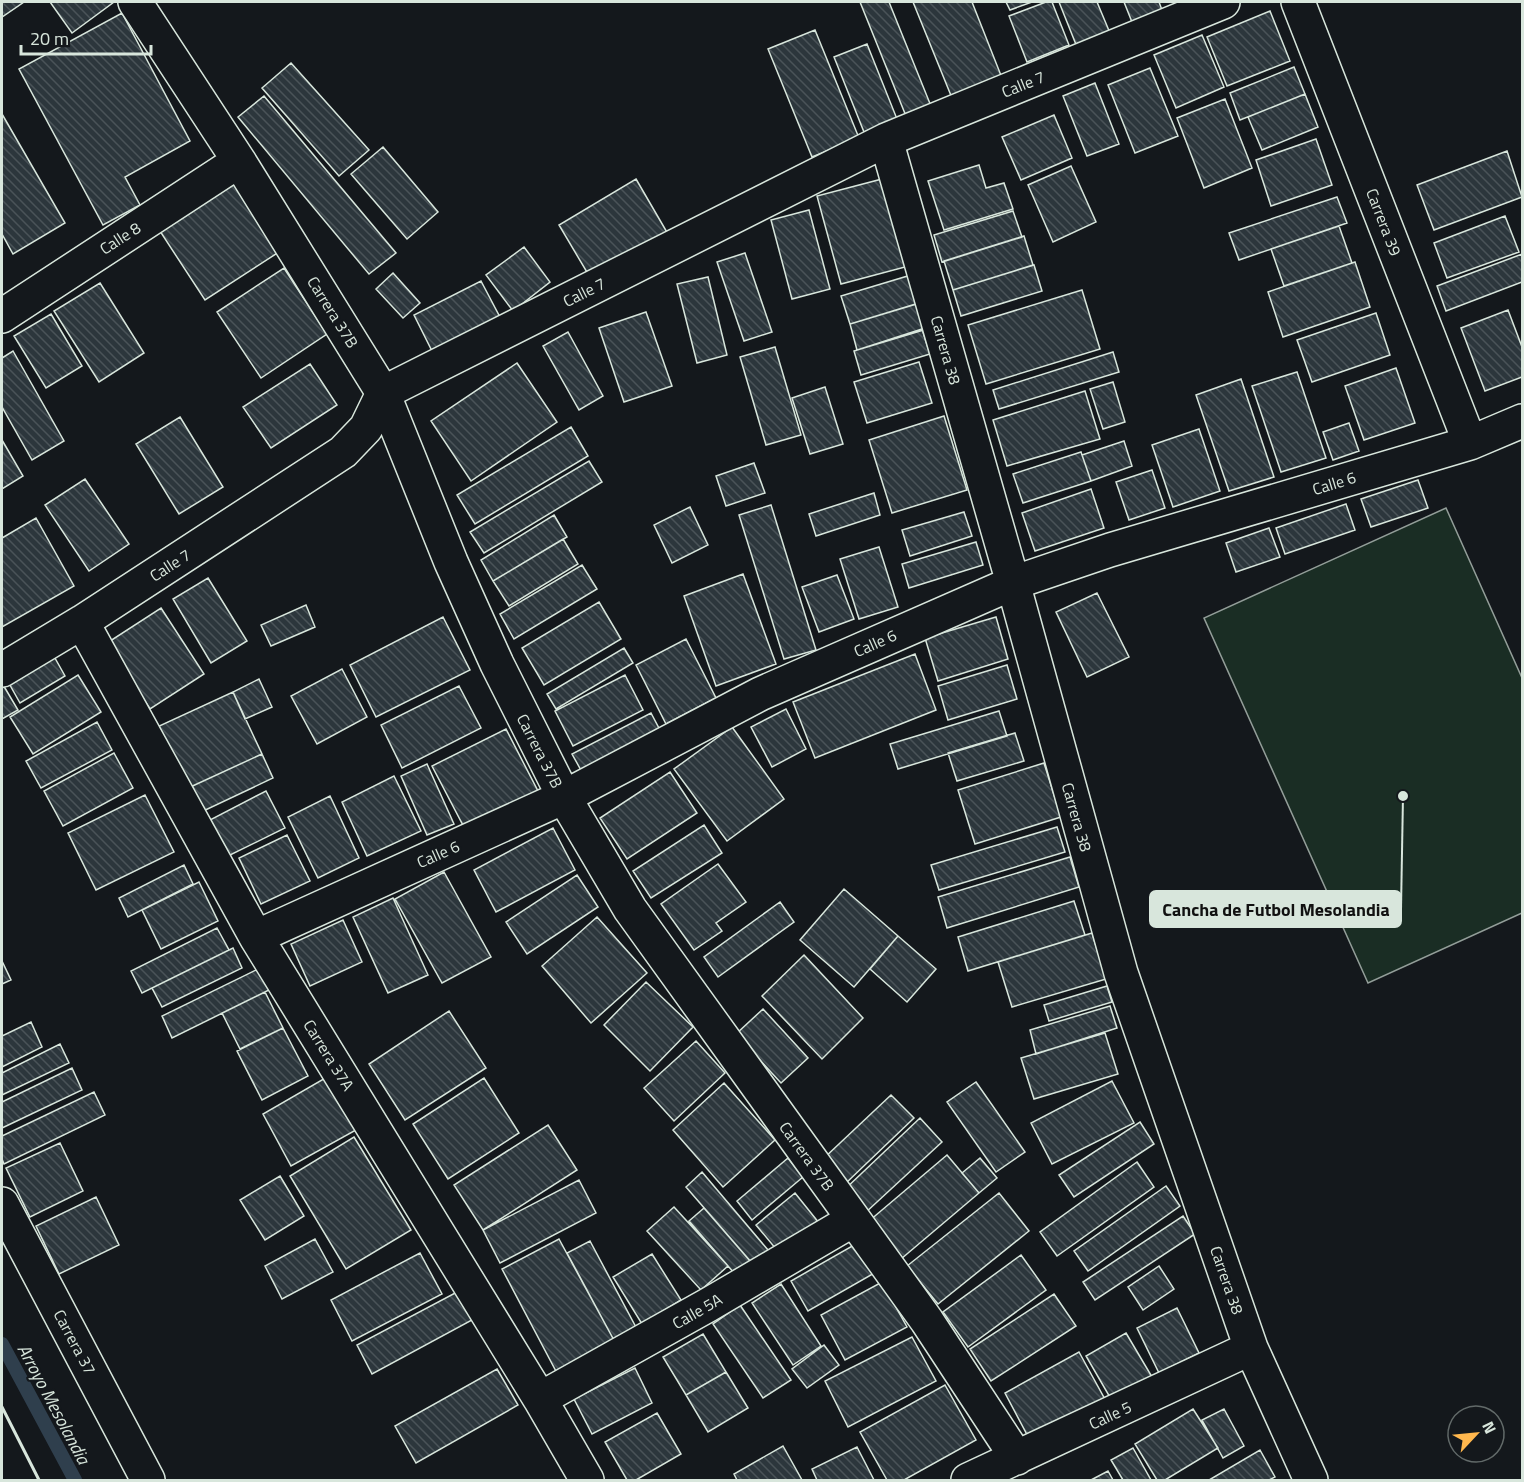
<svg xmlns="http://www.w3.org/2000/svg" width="1524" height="1482" font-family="'Titillium Web',sans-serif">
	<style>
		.pitch { fill: #1a2d24; stroke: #939e99; stroke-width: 1.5 }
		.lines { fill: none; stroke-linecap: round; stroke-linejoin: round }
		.stream { stroke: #2f3f4d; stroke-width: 14 }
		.building { fill: url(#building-back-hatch); stroke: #d8e6dc; stroke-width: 1.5 }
		.street-casing { stroke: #d8e6dc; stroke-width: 36 }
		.street { stroke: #14181c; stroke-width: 33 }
		.wall { stroke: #d8e6dc; stroke-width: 3 }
		.labels { text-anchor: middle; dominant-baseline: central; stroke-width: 4.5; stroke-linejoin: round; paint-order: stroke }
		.street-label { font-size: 16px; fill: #d8e6dc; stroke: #14181c }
		.water-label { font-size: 18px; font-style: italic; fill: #d8e6dc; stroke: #14181c }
		.leader { fill: none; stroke: #d8e6dc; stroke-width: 2 }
		.callout-dot { fill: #d8e6dc; stroke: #14181c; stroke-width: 2 }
		.callout { fill: #d8e6dc; stroke: #d8e6dc; stroke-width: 2 }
		.callout-label { font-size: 18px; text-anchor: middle; font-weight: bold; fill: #111 }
	</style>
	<defs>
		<pattern id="building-back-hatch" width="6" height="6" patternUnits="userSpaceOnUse" patternTransform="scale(1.5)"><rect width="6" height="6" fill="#2c363c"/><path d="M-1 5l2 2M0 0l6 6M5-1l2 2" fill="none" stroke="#4a5358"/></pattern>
	</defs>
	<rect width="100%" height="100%" fill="#14181c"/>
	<path class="pitch" d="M1446 508 1522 678V913L1368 983 1204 618Z"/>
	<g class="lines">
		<path class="stream" d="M2 1344 75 1480"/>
	</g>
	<path class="building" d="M2 2H24L2 17Z
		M50 2H114L72 33Z
		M860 2H889L935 116 910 126Z
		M913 2H972L1002 78 952 98Z
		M1006 2H1032L1010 10Z
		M1046 2H1052L1069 45 1027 62 1009 16Z
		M1059 2H1097L1110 33 1077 47Z
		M1124 2H1159L1162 10 1132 22Z
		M1270 11 1290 61 1227 86 1207 37Z
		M122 13 190 141 125 177 140 205 103 225 19 69Z
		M815 30 859 138 812 157 768 49Z
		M1202 35 1224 87 1176 108 1154 55Z
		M867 44 897 119 864 132 834 57Z
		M291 63 369 150 339 176 262 88Z
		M1294 67 1305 94 1240 120 1230 93Z
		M1150 68 1178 136 1135 153 1108 85Z
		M1095 83 1119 144 1087 156 1063 96Z
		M1305 94 1318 127 1262 150 1248 117Z
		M264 96 396 253 369 274 238 117Z
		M1225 99 1252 168 1204 188 1177 118Z
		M2 114 65 223 13 254 2 234Z
		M1054 115 1072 158 1021 180 1002 137Z
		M1316 139 1332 185 1271 206 1256 160Z
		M383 147 438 212 407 239 351 174Z
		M1507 151 1522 197 1434 230 1417 185Z
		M979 165 986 188 1004 183 1013 209 944 230 928 181Z
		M1071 166 1096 222 1053 242 1028 185Z
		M232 175 282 250 205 300 156 225Z
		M636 179 668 234 591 279 559 225Z
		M882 179 905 267 841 284 817 196Z
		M1337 197 1347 223 1239 260 1229 233Z
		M809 210 830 289 792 299 771 220Z
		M1013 211 1022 237 942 262 934 235Z
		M1505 216 1519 252 1447 278 1434 243Z
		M1339 226 1352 263 1284 286 1271 249Z
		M1024 236 1033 265 953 290 944 261Z
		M524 247 550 282 513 311 486 275Z
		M745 253 772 332 744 341 717 262Z
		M1522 254V282L1446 311 1437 286Z
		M1355 262 1370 307 1283 337 1268 292Z
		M1034 265 1042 291 961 316 953 290Z
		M284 268 327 334 261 378 217 312Z
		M393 273 420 303 403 318 376 289Z
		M911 275 920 303 850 324 841 296Z
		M708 277 727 355 697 363 677 284Z
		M481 281 502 321 434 355 414 315Z
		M100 283 144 353 99 382 54 311Z
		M1082 290 1100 349 986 384 968 325Z
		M919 303 927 329 857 350 850 324Z
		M1508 310 1522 347V377L1485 391 1461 328Z
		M646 312 672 386 624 402 599 328Z
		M1376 313 1390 355 1312 382 1297 340Z
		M51 314 82 366 46 388 14 336Z
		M922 329 930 354 861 375 854 351Z
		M568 332 603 396 579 410 543 346Z
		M775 347 801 435 766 445 740 357Z
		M13 351 64 441 32 460 2 407V358Z
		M1113 352 1119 372 999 409 993 390Z
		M919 362 932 403 867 423 854 382Z
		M517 363 557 422 471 481 431 421Z
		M310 364 337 405 271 448 243 407Z
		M1396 368 1415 423 1364 440 1345 386Z
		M1297 372 1326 458 1281 472 1252 386Z
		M1241 379 1274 477 1229 491 1196 395Z
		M1113 382 1125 422 1103 429 1090 389Z
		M825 387 843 444 810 454 792 398Z
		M1085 391 1100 439 1007 466 993 420Z
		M944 416 967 490 892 513 869 440Z
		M180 417 223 487 179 514 136 444Z
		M1349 423 1359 451 1333 460 1323 432Z
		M571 427 588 456 475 524 457 495Z
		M1199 429 1220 491 1173 507 1152 445Z
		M2 440 23 476 2 489Z
		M1124 441 1132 466 1091 481 1082 455Z
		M1081 452 1091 481 1023 503 1013 474Z
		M589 461 602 482 484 553 470 532Z
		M754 463 765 493 726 506 716 476Z
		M1152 470 1165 508 1129 520 1116 482Z
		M85 479 129 544 89 571 45 505Z
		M1418 480 1428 508 1371 527 1361 499Z
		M1091 489 1104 528 1035 551 1022 513Z
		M874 493 880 515 816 536 809 514Z
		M1346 504 1355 530 1285 554 1276 528Z
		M771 505 816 650 784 659 739 515Z
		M690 507 708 545 672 563 654 525Z
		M964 512 972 536 910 556 902 530Z
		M554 515 567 537 493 581 481 560Z
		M36 518 74 586 2 627V538Z
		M1269 528 1280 557 1236 572 1226 543Z
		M563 539 578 564 509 606 493 581Z
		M976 542 983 565 909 588 902 564Z
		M879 547 898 607 859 619 840 559Z
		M582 565 597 589 514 639 500 614Z
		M743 574 776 664 716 686 684 596Z
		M837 575 854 619 819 632 802 587Z
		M208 578 247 641 211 663 173 599Z
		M1097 593 1129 657 1087 677 1056 612Z
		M599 602 621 639 544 685 522 648Z
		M306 605 315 627 271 646 261 625Z
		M161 608 204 674 150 709 107 643Z
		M443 617 470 670 376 717 350 665Z
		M996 617 1008 659 938 681 925 638Z
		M686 639 716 698 666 724 636 665Z
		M624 648 633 663 556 709 547 694Z
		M51 651 65 676 20 703 6 678Z
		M915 654 936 710 815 758 793 702Z
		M1007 665 1017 699 948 720 938 686Z
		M342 669 367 717 317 744 291 696Z
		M78 675 101 712 33 754 10 717Z
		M625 675 643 710 573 746 555 711Z
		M259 679 272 707 245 719 233 692Z
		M2 683 18 710 2 719Z
		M459 686 481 728 402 768 381 725Z
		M233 692 262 754 186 789 157 727Z
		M786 709 806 749 772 767 751 727Z
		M999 711 1007 736 898 769 890 744Z
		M651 713 661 732 582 772 572 754Z
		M97 722 112 750 41 788 26 761Z
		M732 727 784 799 727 841 674 769Z
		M506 729 539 793 466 831 432 766Z
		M1015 733 1024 761 957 781 948 753Z
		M114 753 133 788 63 826 44 791Z
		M262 754 273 778 197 814 186 789Z
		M1044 763 1061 817 975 844 958 790Z
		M427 764 454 824 427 835 401 776Z
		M670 772 697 813 627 859 600 818Z
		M394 776 421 831 367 856 342 802Z
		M266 791 285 828 226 857 208 821Z
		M145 795 174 852 96 890 68 833Z
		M330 796 359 858 318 878 288 817Z
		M704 825 722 853 651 898 633 871Z
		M1057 827 1065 852 939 890 931 865Z
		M553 828 575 870 496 912 474 870Z
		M287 835 310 881 261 904 239 858Z
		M1070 857 1079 887 947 928 938 897Z
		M718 864 746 902 716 923 722 931 694 950 661 904Z
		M184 865 193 884 128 917 119 898Z
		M444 872 491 957 442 983 395 899Z
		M577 875 598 907 527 954 506 922Z
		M199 882 218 921 161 949 142 910Z
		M844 889 898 936 854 987 800 940Z
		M393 898 428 975 388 993 353 917Z
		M1074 901 1085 935 968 971 958 937Z
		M780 902 794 922 718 977 704 957Z
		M597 917 647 973 591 1023 542 966Z
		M343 920 362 962 310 986 291 944Z
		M217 928 229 950 142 993 131 971Z
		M1092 933 1106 979 1012 1007 998 962Z
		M898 936 936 969 907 1002 870 969Z
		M233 948 242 968 162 1007 152 988Z
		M804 955 863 1018 822 1059 762 996Z
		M2 961 11 980 2 984Z
		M258 969 269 990 172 1038 162 1016Z
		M646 982 693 1027 650 1071 604 1025Z
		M1107 986 1112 1002 1049 1021 1044 1005Z
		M265 992 283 1028 240 1049 222 1013Z
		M1110 1006 1117 1028 1036 1054 1030 1030Z
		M763 1009 808 1058 781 1083 736 1034Z
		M449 1011 486 1068 405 1120 369 1064Z
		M31 1022 42 1047 2 1067V1036Z
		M283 1028 308 1076 262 1100 237 1051Z
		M1105 1033 1118 1074 1034 1099 1021 1058Z
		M696 1041 725 1073 674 1121 644 1088Z
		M60 1044 69 1063 2 1095V1073Z
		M72 1068 82 1090 2 1128V1102Z
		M327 1077 356 1130 291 1166 263 1114Z
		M484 1078 519 1133 448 1179 413 1124Z
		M1112 1081 1134 1123 1052 1164 1031 1123Z
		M976 1082 1025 1152 996 1172 947 1102Z
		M724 1083 775 1140 723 1187 673 1130Z
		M94 1092 105 1115 4 1164 2 1159V1136Z
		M891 1095 914 1118 845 1184 822 1160Z
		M920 1118 942 1142 864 1214 843 1191Z
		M1140 1122 1154 1144 1074 1197 1059 1175Z
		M548 1125 577 1170 483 1230 454 1185Z
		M354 1137 411 1230 346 1269 290 1176Z
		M60 1143 83 1191 30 1217 6 1168Z
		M947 1155 979 1193 901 1259 869 1221Z
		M788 1158 803 1177 752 1220 737 1201Z
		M980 1158 997 1178 979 1193 962 1173Z
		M1137 1162 1154 1187 1057 1256 1040 1232Z
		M702 1172 768 1250 752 1263 686 1187Z
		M280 1176 304 1216 265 1240 240 1200Z
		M579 1180 596 1213 500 1263 483 1230Z
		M1166 1186 1180 1206 1088 1271 1074 1251Z
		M795 1193 819 1223 781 1255 756 1225Z
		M999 1193 1029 1231 938 1304 907 1266Z
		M96 1197 119 1245 59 1274 36 1226Z
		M674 1207 728 1266 701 1290 647 1231Z
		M704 1208 750 1261 735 1274 689 1221Z
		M1183 1216 1195 1234 1095 1300 1083 1282Z
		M315 1239 333 1272 282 1299 265 1266Z
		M559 1239 616 1344 558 1375 502 1269Z
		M590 1241 638 1331 616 1344 567 1253Z
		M861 1241 878 1271 808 1311 791 1281Z
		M420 1253 442 1294 352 1341 331 1300Z
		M652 1254 681 1300 642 1324 613 1277Z
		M1021 1255 1046 1290 968 1347 943 1312Z
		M1159 1266 1174 1289 1143 1310 1128 1287Z
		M882 1282 907 1327 845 1360 821 1315Z
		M781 1284 821 1346 793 1365 752 1303Z
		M457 1292 472 1320 372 1374 357 1345Z
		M1054 1294 1076 1326 991 1381 970 1349Z
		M740 1305 791 1380 763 1398 713 1324Z
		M1177 1308 1199 1353 1159 1373 1137 1328Z
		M1126 1333 1155 1382 1115 1406 1086 1356Z
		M703 1334 726 1372 686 1395 663 1357Z
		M912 1337 936 1381 848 1427 825 1381Z
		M824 1345 839 1365 807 1388 792 1369Z
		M1079 1352 1107 1403 1032 1444 1005 1393Z
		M635 1368 652 1403 592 1434 574 1399Z
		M497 1369 518 1405 416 1463 395 1426Z
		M726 1372 748 1408 708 1432 686 1395Z
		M945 1385 976 1440 904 1480H887L860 1432Z
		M1193 1409 1218 1448 1165 1480H1157L1135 1444Z
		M1224 1409 1244 1446 1223 1458 1202 1420Z
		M657 1413 681 1454 636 1480H627L605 1442Z
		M783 1446 802 1480H737L734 1474Z
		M857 1447 874 1480H817L812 1469Z
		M1133 1448 1151 1480H1123L1111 1460Z
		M1260 1450 1275 1477 1269 1480H1209Z
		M1108 1471 1113 1480H1091Z"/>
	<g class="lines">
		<defs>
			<path id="street" d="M135 2 239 161 383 393 451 562 497 664 564 797 630 909 927 1321 1017 1458
				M1298 2 1470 443
				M886 140 1013 583 1121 973 1251 1348 1311 1480
				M2 316 239 161
				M82 622 256 937 540 1399 587 1480
				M2 670 82 622 343 452 366 428 383 393 886 140 1223 2
				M256 937 564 797 760 694 1013 583 1110 550 1470 443 1522 421
				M2 1204 148 1480
				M540 1399 708 1305 853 1220
				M968 1480 1251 1348"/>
		</defs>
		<use href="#street" class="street-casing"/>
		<use href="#street" class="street"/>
		<path class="wall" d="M2 1407 39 1480"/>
	</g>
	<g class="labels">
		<g class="street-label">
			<text transform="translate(1023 84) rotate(-22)">Calle 7</text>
			<text transform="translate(1384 222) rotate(69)">Carrera 39</text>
			<text transform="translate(120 238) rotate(-33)">Calle 8</text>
			<text transform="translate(584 292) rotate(-27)">Calle 7</text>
			<text transform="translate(333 312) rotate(58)">Carrera 37B</text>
			<text transform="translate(946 350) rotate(74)">Carrera 38</text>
			<text transform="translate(1334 483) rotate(-17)">Calle 6</text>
			<text transform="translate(170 565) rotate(-33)">Calle 7</text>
			<text transform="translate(875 643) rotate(-24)">Calle 6</text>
			<text transform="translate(540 751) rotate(63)">Carrera 37B</text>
			<text transform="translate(1077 817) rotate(74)">Carrera 38</text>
			<text transform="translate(438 854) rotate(-24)">Calle 6</text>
			<text transform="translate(329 1055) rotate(58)">Carrera 37A</text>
			<text transform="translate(807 1156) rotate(54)">Carrera 37B</text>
			<text transform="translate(1227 1280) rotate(71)">Carrera 38</text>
			<text transform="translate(697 1311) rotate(-30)">Calle 5A</text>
			<text transform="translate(75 1342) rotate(62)">Carrera 37</text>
			<text transform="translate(1110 1415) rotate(-25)">Calle 5</text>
		</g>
		<g class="water-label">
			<text transform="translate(54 1404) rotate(62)">Arroyo Mesolandia</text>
		</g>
	</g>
	<path class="leader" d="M1403 796L1401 909"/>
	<circle class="callout-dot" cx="1403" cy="796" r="6"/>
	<rect class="callout" x="1150" y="891" width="251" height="36" rx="6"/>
	<g class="callout-label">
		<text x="1276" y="916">Cancha de Futbol Mesolandia</text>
	</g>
	<rect width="1524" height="1482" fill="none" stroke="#d8e6dc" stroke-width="6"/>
	<g transform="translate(1476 1434) rotate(64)"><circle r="28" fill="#14181c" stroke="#626a69" stroke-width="1.5"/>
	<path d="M0-4.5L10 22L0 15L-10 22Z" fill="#ffb74d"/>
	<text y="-9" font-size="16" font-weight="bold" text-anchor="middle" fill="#d8e6dc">N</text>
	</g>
	<path d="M21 45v9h130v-9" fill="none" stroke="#d8e6dc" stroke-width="3"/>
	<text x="30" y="45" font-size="18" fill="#d8e6dc" stroke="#14181c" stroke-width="4.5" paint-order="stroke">20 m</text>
</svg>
